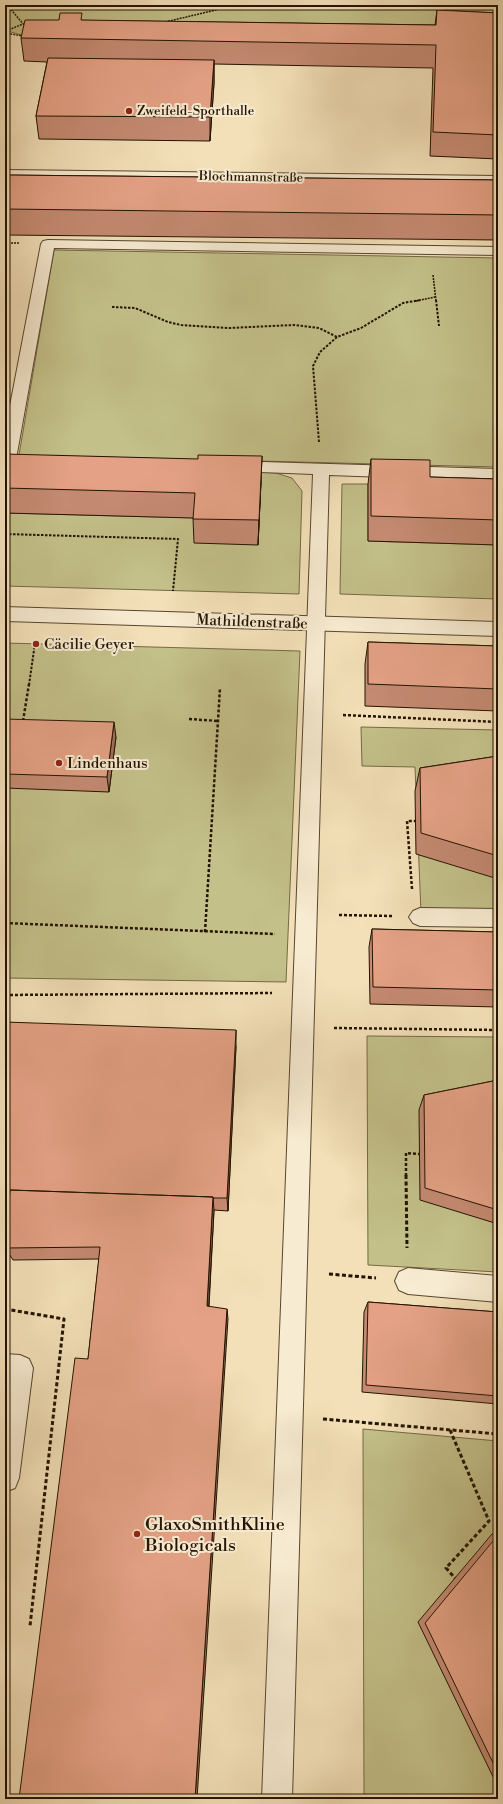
<svg xmlns="http://www.w3.org/2000/svg" width="503" height="1804" font-family="'Libre Bodoni',serif">
	<style>
		.green { fill: #c3c089; stroke: #736a44 }
		.lines { fill: none; stroke-linecap: round; stroke-linejoin: round }
		.service-casing { stroke: #57462e; stroke-width: 2 }
		.minor-casing { stroke: #57462e; stroke-width: 2 }
		.path-far3 { stroke: #231300; stroke-width: 1.5; stroke-dasharray: 2 1; stroke-linecap: butt }
		.path-far2 { stroke: #231300; stroke-width: 2; stroke-dasharray: 2.5 1.5; stroke-linecap: butt }
		.path-far1 { stroke: #231300; stroke-width: 2.5; stroke-dasharray: 3 2; stroke-linecap: butt }
		.path { stroke: #231300; stroke-width: 3; stroke-dasharray: 4 2.5; stroke-linecap: butt }
		.service { fill: #f7ebd1; fill-rule: evenodd }
		.minor { fill: #f7ebd1; fill-rule: evenodd }
		.wall { fill: #c48a72; stroke: #231300 }
		.shaded-wall { fill: #a0715d; stroke: #231300 }
		.building { fill: #e4a185; stroke: #231300 }
		.poi-dot { fill: #8f2418; stroke: #f7ebd1; stroke-width: 1.5 }
		.labels { text-anchor: middle; dominant-baseline: central; stroke-width: 4; stroke-linejoin: round; paint-order: stroke }
		.far-poi-label { font-size: 13px; fill: #231300; stroke: #f7ebd1; text-anchor: start }
		.far-street-label { font-size: 13px; fill: #231300; stroke: #f7ebd1 }
		.street-label { font-size: 15px; fill: #231300; stroke: #f7ebd1 }
		.poi-label { font-size: 15px; fill: #231300; stroke: #f7ebd1; text-anchor: start }
		.near-poi-label { font-size: 18px; fill: #231300; stroke: #f7ebd1; text-anchor: start }
	</style>
	<rect width="100%" height="100%" fill="#f3e0b8"/>
	<filter id="stains"><feTurbulence type="fractalNoise" baseFrequency=".005" numOctaves="4"/><feColorMatrix values="0 0 0 0 .2 0 0 0 0 .09 0 0 0 0 .02 0 0 0 .5 -.17"/></filter>
	<radialGradient id="worn" r=".72"><stop offset=".6" stop-color="#630" stop-opacity="0"/><stop offset="1" stop-color="#630" stop-opacity=".3"/></radialGradient>
	<path class="green" d="M5 5H495L498 32 21 35 11 32 5 27Z
		M54 250 498 258V467L19 455Z
		M222 470 276 473 292 478 302 491 299 594 5 586V513L196 518 258 545 261 482Z
		M342 484H368V541L498 545V599L340 594Z
		M5 643 300 651 286 982 5 978Z
		M361 727 498 730V913H421L415 767 362 766Z
		M367 1036 498 1037V1272L368 1265Z
		M363 1429 498 1441V1799H364Z"/>
	<g class="lines">
		<defs>
			<path id="service" d="M48 240 498 247V255L54 248 16 459 14 463 5 464V432L41 244 43 241Z
				M233 461 498 469V481L329 475 292 1799H262L313 474 233 471 227 470 225 466 227 462Z
				M420 908 498 909V927L420 926 413 923 409 917 413 911Z
				M408 1268 498 1276V1302L408 1294 399 1290 395 1281 399 1272Z
				M5 1354 20 1355 29 1359 33 1368 19 1478 15 1488 5 1492Z"/>
			<path id="minor" d="M5 170 498 176V184L5 178Z
				M5 607 498 622V636L5 621Z"/>
		</defs>
		<use href="#service" class="service-casing"/>
		<use href="#minor" class="minor-casing"/>
		<path class="path-far3" d="M7 5 25 26
			M165 22 237 5
			M5 31 11 34 23 36
			M6 31 23 24
			M5 243H20
			M433 275 436 301
			M416 301 435 297"/>
		<path class="path-far2" d="M436 300 439 326
			M112 307 135 308 168 322 181 325 229 328 294 325 319 328 337 337
			M319 442 313 366 320 352 337 337 361 328 403 303 421 300
			M5 534 178 539 173 591
			M29 685 35 643"/>
		<path class="path-far1" d="M343 715 498 722
			M189 719 218 721
			M23 721 29 684
			M412 889 407 821H416
			M339 915 392 916
			M5 923 275 934
			M205 932 220 688
			M5 995 272 993
			M334 1028 498 1030
			M406 1176V1153L419 1154"/>
		<path class="path" d="M406 1175 407 1248
			M329 1274 376 1278
			M5 1309 64 1319 30 1626
			M323 1419 498 1434
			M450 1430 489 1521 446 1568 455 1578"/>
		<use href="#service" class="service"/>
		<use href="#minor" class="minor"/>
	</g>
	<path class="wall" d="M437 10 498 13V159L430 156 433 68 214 64V83L210 141 39 139 36 116 47 62 24 61 21 38 59 20 435 25Z
		M5 175 498 180V240L5 235Z
		M5 454 261 481 258 545 194 543 193 518 5 513Z
		M371 459 430 477 498 479V545L368 541V484Z
		M368 642 498 646V711L365 706V664Z
		M5 719 116 737 109 792 5 788Z
		M498 756V879L416 854 415 791 420 768Z
		M372 929 498 932V1007L370 1004 369 947Z
		M5 1022 236 1046 228 1211 214 1210 209 1307 228 1319 88 1359 99 1259 13 1260 5 1248 9 1202H5Z
		M498 1080V1224L420 1200 419 1110 424 1095Z
		M368 1302 498 1312V1404L362 1392 364 1312Z
		M498 1532V1787L418 1622 492 1534Z"/>
	<path class="shaded-wall" d="M214 60V83L210 141V117Z
		M262 456 261 481 258 545 259 520Z
		M114 722 116 737 109 792 107 777Z
		M236 1030V1046L228 1211 227 1198Z
		M213 1197 214 1210 208 1317 207 1306Z
		M227 1309 228 1319 197 1799H195Z"/>
	<path class="building" d="M437 10 498 13V135L433 132 436 45 21 38 25 20H59L60 13H82L81 20 436 25Z
		M48 58 214 60 210 117 36 116Z
		M5 175 498 180V215L5 209Z
		M5 454 198 459V455L262 456 259 520 193 519 195 493 5 488Z
		M371 459 430 460V477L498 479V520L371 516Z
		M368 642 498 646V689L368 684Z
		M5 719 114 722 107 777 5 774Z
		M498 756V856L421 833 420 768Z
		M372 929 498 932V990L373 987Z
		M5 1022 236 1030 227 1198H213V1197L10 1190H5Z
		M498 1080V1210L425 1188 424 1095Z
		M10 1190 213 1197 207 1306 227 1309 195 1799H19L75 1358 88 1359 100 1247 5 1248Z
		M368 1302 498 1312V1396L366 1385Z
		M498 1535V1773L425 1623Z"/>
	<g class="poi-dot">
		<circle cx="129" cy="111" r="4"/>
		<circle cx="36" cy="644" r="4"/>
		<circle cx="59" cy="763" r="4"/>
		<circle cx="137" cy="1534" r="4"/>
	</g>
	<g class="labels">
		<g class="far-poi-label">
			<text x="137" y="111">Zweifeld-Sporthalle</text>
		</g>
		<g class="far-street-label">
			<text transform="translate(251 177) rotate(1)">Blochmannstraße</text>
		</g>
		<g class="street-label">
			<text transform="translate(252 622) rotate(2)">Mathildenstraße</text>
		</g>
		<g class="poi-label">
			<text x="44" y="644">Cäcilie Geyer</text>
			<text x="67" y="763">Lindenhaus</text>
		</g>
		<g class="near-poi-label">
			<text x="145" y="1524">GlaxoSmithKline<tspan x="145" dy="21">Biologicals</tspan></text>
		</g>
	</g>
	<rect width="503" height="1804" fill="none" stroke="#f3e0b8" stroke-width="20"/>
	<rect x="6" y="6" width="491" height="1792" fill="none" stroke="#231300" stroke-width="2"/>
	<rect x="10" y="10" width="483" height="1784" fill="none" stroke="#231300"/>
	<rect width="100%" height="100%" filter="url(#stains)"/>
	<rect width="100%" height="100%" fill="url(#worn)"/>
</svg>
